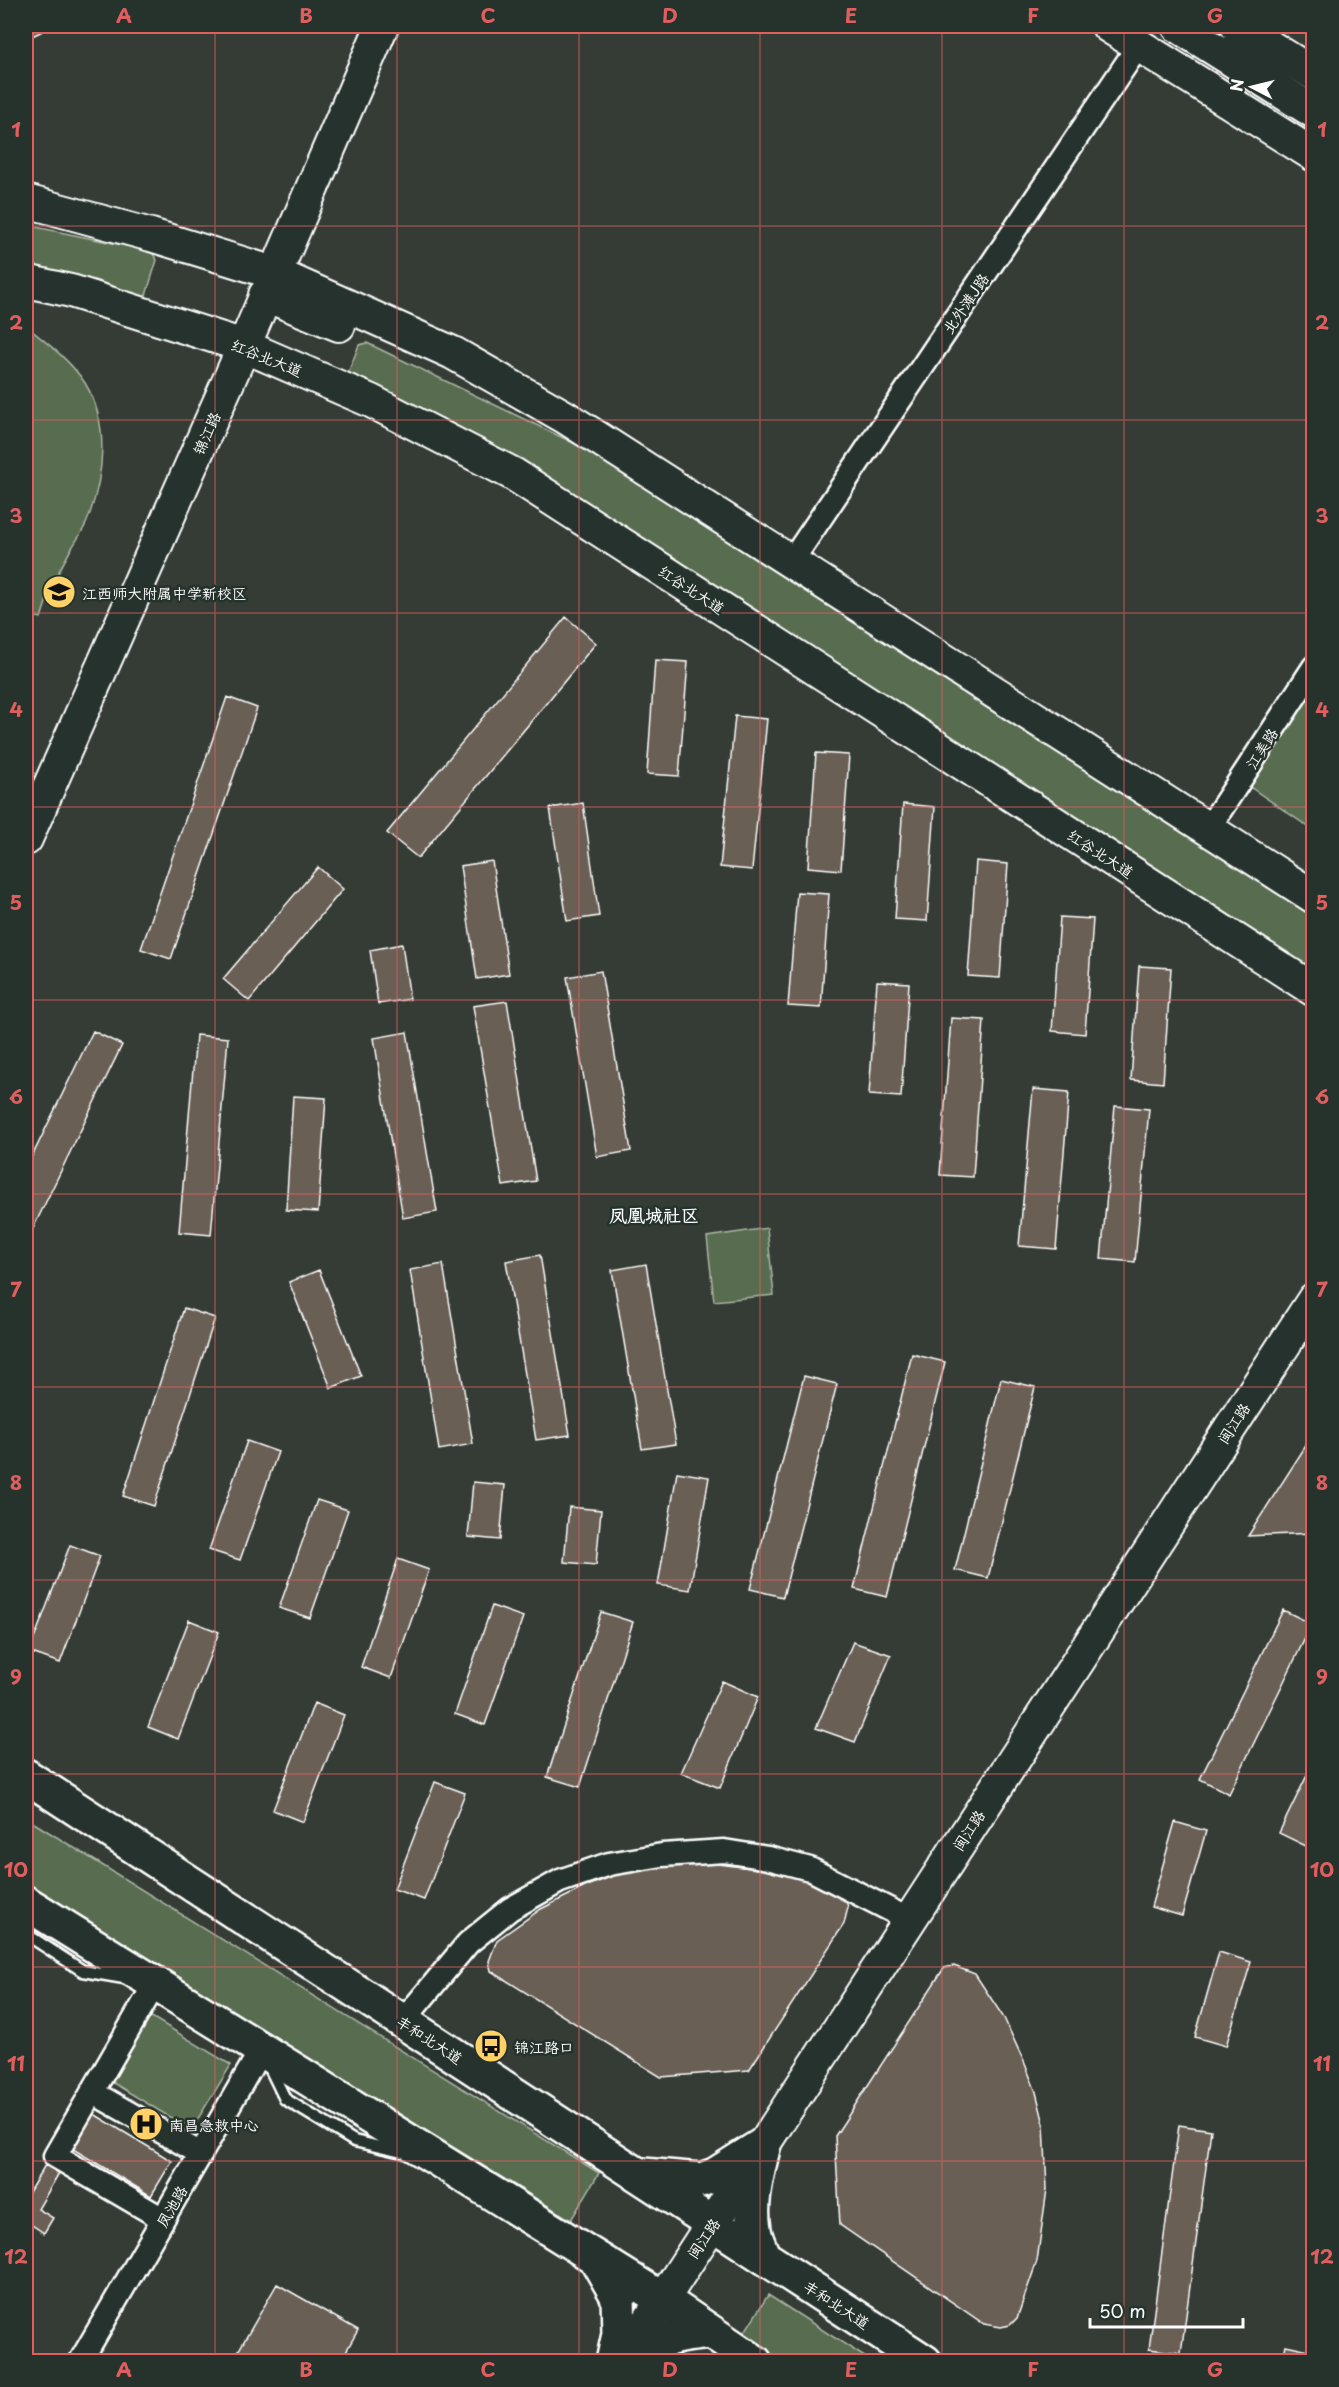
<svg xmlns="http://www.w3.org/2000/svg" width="1339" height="2387" font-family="'Playpen Sans','LXGW WenKai TC',sans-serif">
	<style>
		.green { fill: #596c4f; stroke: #acb6a7; stroke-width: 1.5 }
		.building { fill: #6a5f54; stroke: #fff; stroke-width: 1.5 }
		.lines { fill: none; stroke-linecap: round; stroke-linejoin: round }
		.lane-casing { stroke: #fff; stroke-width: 15 }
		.street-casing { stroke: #fff; stroke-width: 27 }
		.secondary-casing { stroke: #fff; stroke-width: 36 }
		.highway-casing { stroke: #fff; stroke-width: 38 }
		.lane { stroke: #26332d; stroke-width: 10 }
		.street { stroke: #26332d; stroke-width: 22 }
		.secondary { stroke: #26332d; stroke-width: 32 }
		.highway { stroke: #26332d; stroke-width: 33 }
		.grid { fill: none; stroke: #e05e5e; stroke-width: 1.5; stroke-opacity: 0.55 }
		.labels { text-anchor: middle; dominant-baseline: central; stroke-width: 5; stroke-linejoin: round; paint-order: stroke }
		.street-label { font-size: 15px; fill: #fff; stroke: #26332d }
		.poi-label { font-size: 15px; fill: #fff; stroke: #26332d; text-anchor: start }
		.quarter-label { font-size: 18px; font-weight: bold; fill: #fff; stroke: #26332d }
		.neatline { fill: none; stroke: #e05e5e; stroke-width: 2 }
		.grid-label { font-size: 20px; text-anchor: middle; font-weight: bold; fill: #e05e5e }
	</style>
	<rect width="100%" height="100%" fill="#343c35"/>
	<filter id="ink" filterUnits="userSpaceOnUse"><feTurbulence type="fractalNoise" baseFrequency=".0167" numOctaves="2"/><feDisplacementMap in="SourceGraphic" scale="12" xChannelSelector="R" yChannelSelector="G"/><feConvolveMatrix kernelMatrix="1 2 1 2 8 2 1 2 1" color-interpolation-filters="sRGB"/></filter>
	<g filter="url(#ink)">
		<path class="green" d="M26 225 151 251 157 260 143 305 26 270Z
			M26 326C46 342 70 360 85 383 110 424 104 476 88 519 84 530 76 541 70 551 57 573 48 594 41 618L26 615Z
			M367 343 596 454 1313 915V976L584 501 360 387 348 373 359 345Z
			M1313 689V830L1250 787Z
			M767 1228 774 1295 714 1301 707 1237Z
			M26 1818 599 2173 571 2220 26 1883Z
			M150 2016 231 2065 191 2130 110 2081Z
			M768 2295 871 2361H770L739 2341Z"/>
		<path class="building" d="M26 26H53L26 39Z
			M566 617 596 643 418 858 387 833Z
			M655 660 688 662 679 776 647 774Z
			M227 697 257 708 171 959 141 949Z
			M735 716 767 719 752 870 720 867Z
			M816 753 849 755 841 870 808 867Z
			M583 803 599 916 567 921 550 808Z
			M903 804 935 807 927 921 895 919Z
			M492 861 509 974 477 979 460 866Z
			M976 861 1008 864 1000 978 968 976Z
			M318 867 343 889 249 1001 223 979Z
			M797 892 829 894 821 1008 788 1006Z
			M1060 917 1093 919 1085 1034 1052 1031Z
			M402 944 410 999 378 1004 370 950Z
			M1139 966 1171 968 1163 1083 1131 1080Z
			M601 971 631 1151 597 1157 567 977Z
			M877 981 909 983 901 1097 869 1095Z
			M507 1001 536 1181 503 1186 473 1006Z
			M951 1018 984 1020 973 1177 940 1175Z
			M93 1031 122 1045 26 1243V1169Z
			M407 1032 437 1212 403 1218 374 1038Z
			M196 1035 228 1038 211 1235 179 1232Z
			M1033 1089 1069 1092 1056 1249 1019 1246Z
			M293 1096 326 1098 318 1212 286 1210Z
			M1115 1106 1149 1109 1135 1262 1101 1259Z
			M540 1255 570 1435 536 1440 506 1261Z
			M443 1264 473 1444 439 1450 410 1270Z
			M646 1264 676 1444 642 1449 612 1270Z
			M319 1270 361 1376 331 1388 289 1282Z
			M184 1308 215 1318 154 1506 123 1496Z
			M912 1354 945 1362 887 1597 854 1589Z
			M804 1376 837 1384 783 1597 750 1589Z
			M1001 1379 1035 1387 988 1578 955 1570Z
			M1314 1433V1533L1248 1536Z
			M247 1441 278 1452 240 1560 209 1550Z
			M677 1472 709 1477 690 1590 658 1585Z
			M473 1482 505 1485 500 1540 468 1537Z
			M317 1500 348 1510 310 1618 279 1608Z
			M569 1507 601 1510 596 1565 564 1562Z
			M70 1545 100 1556 60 1663 29 1652Z
			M398 1559 429 1570 391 1678 361 1667Z
			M492 1606 523 1617 485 1725 455 1714Z
			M1283 1610 1312 1624 1229 1794 1200 1779Z
			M601 1612 633 1622 580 1787 547 1777Z
			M189 1620 219 1632 178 1739 148 1727Z
			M853 1642 891 1655 855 1742 816 1728Z
			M722 1681 758 1697 720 1788 681 1773Z
			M314 1703 344 1715 303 1822 273 1810Z
			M1314 1761V1835L1308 1847 1279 1833Z
			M435 1782 465 1793 424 1900 394 1889Z
			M1175 1822 1206 1831 1182 1916 1151 1907Z
			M710 1863 767 1870 795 1876 838 1891 845 1898 848 1907 844 1924 749 2070 661 2077 491 1971 489 1961 497 1940 541 1909 585 1887 613 1876 645 1867Z
			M1219 1952 1251 1962 1226 2046 1195 2037Z
			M954 1966 975 1974 1004 2018 1025 2064 1036 2092 1044 2124 1047 2189 1037 2261 1017 2318 1010 2325 1001 2327 984 2324 840 2225 835 2136 944 1968Z
			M89 2111 172 2161 151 2196 68 2146Z
			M1179 2125 1211 2130 1181 2353 1149 2349Z
			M1314 2159V2225L1308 2160Z
			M45 2165 59 2173 38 2209 53 2218 44 2233 26 2221V2197Z
			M277 2284 358 2330 340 2362H232Z
			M1286 2345 1314 2351V2362H1282Z"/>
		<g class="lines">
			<defs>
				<path id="lane" d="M26 1934 83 1971 124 1978
					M269 2066 285 2099 354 2141 406 2153"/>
				<path id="street" d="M791 562 1139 45
					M1208 829 1314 667
					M155 1984 55 2156 163 2219
					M403 2021 468 1943 510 1909 560 1881 609 1864 662 1855 724 1851 768 1858 810 1869 910 1920
					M92 2092 201 2154
					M80 2362 261 2050"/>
				<path id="secondary" d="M1108 26 1314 155
					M1178 26 1314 112
					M1237 26 1314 74
					M26 201 151 235 274 273 453 353 565 417 1314 897
					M26 281 71 291 244 346 371 401 513 474 1314 990
					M265 295 339 325
					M26 839 244 346 382 26
					M622 2362 1314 1299"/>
				<path id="highway" d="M26 1776 925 2362
					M26 1903 662 2299 755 2362
					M643 2175 701 2180 715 2175 764 2144
					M763 2256C760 2247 755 2238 754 2229 749 2201 758 2171 764 2144
					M598 2262 618 2297 619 2334 613 2362
					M634 2362C662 2336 675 2336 711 2332"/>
			</defs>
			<use href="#lane" class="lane-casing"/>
			<use href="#street" class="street-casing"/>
			<use href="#secondary" class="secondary-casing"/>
			<use href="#highway" class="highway-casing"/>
			<use href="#lane" class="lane"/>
			<use href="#street" class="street"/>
			<use href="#secondary" class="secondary"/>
			<use href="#highway" class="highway"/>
		</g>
	</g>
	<path class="grid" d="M215 26V2362M397 26V2362M579 26V2362M760 26V2362M942 26V2362M1124 26V2362M26 226H1314M26 420H1314M26 613H1314M26 807H1314M26 1000H1314M26 1194H1314M26 1387H1314M26 1580H1314M26 1774H1314M26 1967H1314M26 2161H1314"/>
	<defs>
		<symbol id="school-disc" viewBox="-11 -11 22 22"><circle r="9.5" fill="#ffd166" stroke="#26332d"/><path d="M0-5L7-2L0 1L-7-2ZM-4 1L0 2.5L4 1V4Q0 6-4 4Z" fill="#111"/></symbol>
		<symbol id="bus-disc" viewBox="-11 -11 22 22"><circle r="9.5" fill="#ffd166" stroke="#26332d"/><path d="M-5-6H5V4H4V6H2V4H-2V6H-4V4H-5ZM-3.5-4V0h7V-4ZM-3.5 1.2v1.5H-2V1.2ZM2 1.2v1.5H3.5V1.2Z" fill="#111"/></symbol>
		<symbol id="hospital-disc" viewBox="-11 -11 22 22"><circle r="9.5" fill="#ffd166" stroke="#26332d"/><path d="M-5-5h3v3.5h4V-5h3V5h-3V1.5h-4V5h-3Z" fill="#111"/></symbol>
	</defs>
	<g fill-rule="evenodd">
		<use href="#school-disc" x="40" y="573" width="38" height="38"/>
		<use href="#bus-disc" x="472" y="2027" width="38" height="38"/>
		<use href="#hospital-disc" x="127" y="2105" width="38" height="38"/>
	</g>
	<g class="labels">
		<g class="street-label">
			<text transform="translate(965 303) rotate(-56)">北外滩J路</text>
			<text transform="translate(267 357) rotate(22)">红谷北大道</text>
			<text transform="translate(206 433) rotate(-66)">锦江路</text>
			<text transform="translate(692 589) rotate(33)">红谷北大道</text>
			<text transform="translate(1261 748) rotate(-57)">江美路</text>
			<text transform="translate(1101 853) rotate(33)">红谷北大道</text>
			<text transform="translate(1233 1423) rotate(-57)">闽江路</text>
			<text transform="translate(968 1830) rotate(-57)">闽江路</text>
			<text transform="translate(430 2039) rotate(33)">丰和北大道</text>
			<text transform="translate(171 2206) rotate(-60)">凤池路</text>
			<text transform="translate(703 2238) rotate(-56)">闽江路</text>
			<text transform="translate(837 2304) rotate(33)">丰和北大道</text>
		</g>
		<g class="poi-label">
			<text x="82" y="592">江西师大附属中学新校区</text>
			<text x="514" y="2046">锦江路口</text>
			<text x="169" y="2124">南昌急救中心</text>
		</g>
		<g class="quarter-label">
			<text x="654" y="1214">凤凰城社区</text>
		</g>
	</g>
	<rect width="1339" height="2387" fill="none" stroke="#26332d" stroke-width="66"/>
	<g transform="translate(1252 87) rotate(277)" stroke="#26332d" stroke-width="4.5" paint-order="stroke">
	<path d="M0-4.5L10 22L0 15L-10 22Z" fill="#ffffff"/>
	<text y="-9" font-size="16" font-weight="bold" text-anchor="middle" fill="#ffffff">N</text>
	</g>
	<path d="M1090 2318v9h153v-9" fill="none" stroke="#ffffff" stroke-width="3"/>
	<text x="1099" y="2318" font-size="18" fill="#ffffff" stroke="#26332d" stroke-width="4.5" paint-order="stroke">50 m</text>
	<rect x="33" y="33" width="1273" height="2321" class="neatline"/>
	<g class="grid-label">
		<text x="124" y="23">A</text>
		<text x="306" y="23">B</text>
		<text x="488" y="23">C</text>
		<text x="670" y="23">D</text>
		<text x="851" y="23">E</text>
		<text x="1033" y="23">F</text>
		<text x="1215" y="23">G</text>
		<text x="16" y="137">1</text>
		<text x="1322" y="137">1</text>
		<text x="16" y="330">2</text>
		<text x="1322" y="330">2</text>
		<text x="16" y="523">3</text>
		<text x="1322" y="523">3</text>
		<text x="16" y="717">4</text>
		<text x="1322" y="717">4</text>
		<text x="16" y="910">5</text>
		<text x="1322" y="910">5</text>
		<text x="16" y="1104">6</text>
		<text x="1322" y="1104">6</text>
		<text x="16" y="1297">7</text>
		<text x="1322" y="1297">7</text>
		<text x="16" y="1490">8</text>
		<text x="1322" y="1490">8</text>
		<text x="16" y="1684">9</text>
		<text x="1322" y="1684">9</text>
		<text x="16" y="1877">10</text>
		<text x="1322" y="1877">10</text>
		<text x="16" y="2071">11</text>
		<text x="1322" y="2071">11</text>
		<text x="16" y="2264">12</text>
		<text x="1322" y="2264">12</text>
		<text x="124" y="2377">A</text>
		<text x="306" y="2377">B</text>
		<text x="488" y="2377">C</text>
		<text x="670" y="2377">D</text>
		<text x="851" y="2377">E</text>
		<text x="1033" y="2377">F</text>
		<text x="1215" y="2377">G</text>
	</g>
</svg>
